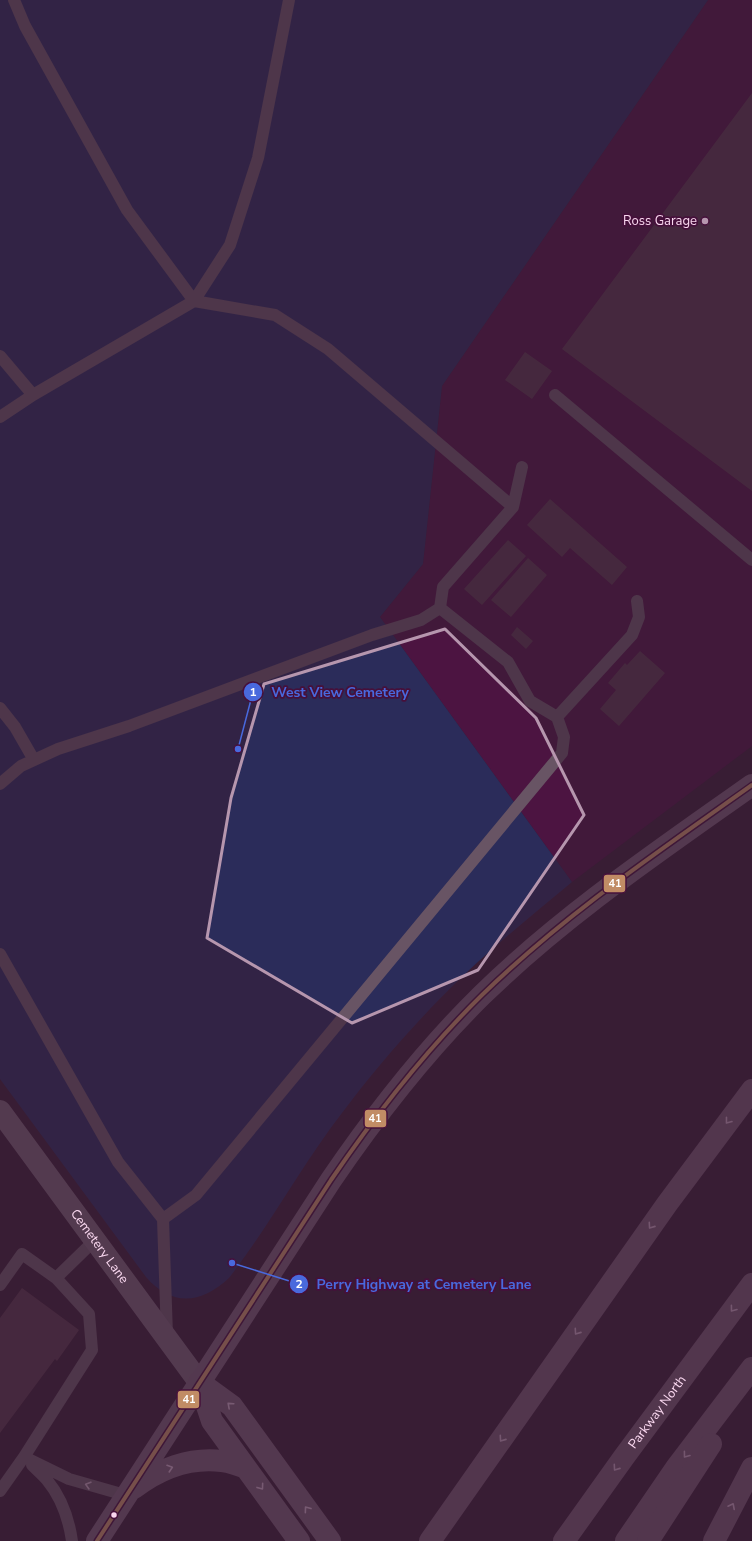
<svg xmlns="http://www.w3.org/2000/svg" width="752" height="1541" font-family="'Nunito Sans',sans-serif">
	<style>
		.built { fill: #4c1441 }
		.green { fill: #2b2c5a }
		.building { fill: #563749 }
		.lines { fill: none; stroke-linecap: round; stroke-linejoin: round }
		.lane { stroke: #685464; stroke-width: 12 }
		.secondary { stroke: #745e70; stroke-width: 22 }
		.primary { stroke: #74596f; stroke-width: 22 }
		.highway { stroke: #71546b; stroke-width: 22 }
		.bus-1-casing { stroke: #46103b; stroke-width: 7 }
		.bus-1 { stroke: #c18c65; stroke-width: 4 }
		.oneway { stroke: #bc9cb4 }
		.oneway2 { stroke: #c4a5bc }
		.oneway3 { stroke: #b89cb0 }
		.marked { fill: none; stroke: #b696ae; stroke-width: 3; stroke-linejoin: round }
		.poi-dot { fill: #b696ae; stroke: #46103b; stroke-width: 1.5 }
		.bus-dot { fill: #f9d7ef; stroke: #46103b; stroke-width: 1.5 }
		.labels { text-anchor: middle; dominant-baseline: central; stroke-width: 3.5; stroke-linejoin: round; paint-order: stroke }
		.poi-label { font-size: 13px; fill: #f9d7ef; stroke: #46103b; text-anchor: end }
		.street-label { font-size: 13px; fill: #f9d7ef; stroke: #46103b }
		.leader { fill: none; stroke: #4969dd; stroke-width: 1.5 }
		.callout-dot { fill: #4969dd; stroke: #46103b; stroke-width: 1.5 }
		.mark-label { font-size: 12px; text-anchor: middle; font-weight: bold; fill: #fff }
		.callout-label { font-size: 14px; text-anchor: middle; font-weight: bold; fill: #4969dd; stroke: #46103b; stroke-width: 3.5; stroke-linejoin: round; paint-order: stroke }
		.line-badge { stroke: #46103b; stroke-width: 1.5 }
		.badge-label { font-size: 11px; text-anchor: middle; font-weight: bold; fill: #fff }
	</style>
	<rect width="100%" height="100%" fill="#391d34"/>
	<path class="built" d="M708 0H752V746L572 882 380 617 423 564 442 386Z"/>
	<path class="green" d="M0 0H708L442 386 423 564 380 617 572 882C536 912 499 942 464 975 421 1016 378 1065 342 1113 301 1166 270 1225 229 1278 201 1304 172 1307 146 1277L0 1079Z"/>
	<path class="building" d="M752 93V491L562 349Z
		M525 352 552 371 532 399 505 380Z
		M550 499 627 567 612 585 570 548 562 557 527 525Z
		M508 540 526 556 482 605 464 589Z
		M528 558 547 575 511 617 491 600Z
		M517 627 533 641 526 649 511 635Z
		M640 651 665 673 619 726 600 709 616 690 608 683 625 663 627 665Z
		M22 1288 79 1330 57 1361 55 1359 0 1433V1318Z"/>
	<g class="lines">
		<path class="lane" d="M14 0 25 26 127 210 194 301 275 315 328 349 513 507
			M0 356 33 395
			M555 395 752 560
			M0 417 33 395 194 301 230 245 258 158 289 0
			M0 708 15 727 34 760
			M557 717 632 635 639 617 637 601
			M0 784 21 766 58 749 129 726 372 635 421 620 440 608
			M0 954 118 1162 163 1219 167 1335
			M163 1219 196 1195 562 753 564 737 557 717 530 701 508 662 440 608 443 587 513 507 522 467
			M0 1285 22 1254 56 1278
			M24 1457 69 1479 125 1495
			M32 1465C37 1470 43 1475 47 1480 61 1497 69 1520 72 1541
			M0 1491 24 1457 92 1350 89 1314 56 1278 95 1240"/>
		<path class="secondary" id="s1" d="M0 1111 199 1382"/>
		<path class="primary" d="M199 1382 232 1406 330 1541
			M199 1382 212 1421 299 1541
			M134 1488C159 1469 190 1457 222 1461 230 1462 239 1465 246 1468
			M97 1541 331 1180C376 1114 425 1051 482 995 564 915 659 851 752 785"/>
		<g class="highway">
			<path d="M430 1541 667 1204 752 1090"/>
			<path id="s2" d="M564 1541 624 1457 752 1284"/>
			<path d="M626 1541 676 1468 752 1368"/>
			<path d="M648 1541 711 1444"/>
			<path d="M714 1541 752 1468"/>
		</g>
		<defs>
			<path id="bus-1" d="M97 1541 331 1180C376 1114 425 1051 482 995 564 915 659 851 752 785"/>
		</defs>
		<use href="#bus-1" class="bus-1-casing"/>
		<use href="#bus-1" class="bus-1"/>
	</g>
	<defs><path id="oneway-chevron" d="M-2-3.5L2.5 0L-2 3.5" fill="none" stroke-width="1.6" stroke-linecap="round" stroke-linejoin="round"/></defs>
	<g class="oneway">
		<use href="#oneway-chevron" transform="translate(728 1121) rotate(128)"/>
		<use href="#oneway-chevron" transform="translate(651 1226) rotate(125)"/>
		<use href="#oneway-chevron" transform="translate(733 1309) rotate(127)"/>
		<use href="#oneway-chevron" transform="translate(577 1332) rotate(125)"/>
		<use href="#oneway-chevron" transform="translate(502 1439) rotate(125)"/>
		<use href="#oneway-chevron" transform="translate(686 1455) rotate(127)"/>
		<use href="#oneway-chevron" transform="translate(616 1468) rotate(125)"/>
		<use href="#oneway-chevron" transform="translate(732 1506) rotate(-63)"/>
	</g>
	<g class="oneway2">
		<use href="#oneway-chevron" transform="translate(230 1405) rotate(-138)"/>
		<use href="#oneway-chevron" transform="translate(170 1468) rotate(-18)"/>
		<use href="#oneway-chevron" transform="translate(261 1487) rotate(54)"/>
		<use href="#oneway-chevron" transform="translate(307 1509) rotate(-126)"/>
	</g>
	<use class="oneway3" href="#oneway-chevron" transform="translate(88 1485) rotate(-164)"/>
	<path d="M0 0H752V1541H0ZM445 629 536 718 584 815 478 970 352 1023 207 938 231 798 264 684Z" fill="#391d34" fill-opacity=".55" fill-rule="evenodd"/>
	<path class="marked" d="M445 629 536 718 584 815 478 970 352 1023 207 938 231 798 264 684Z"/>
	<circle class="poi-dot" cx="705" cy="221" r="4"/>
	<circle class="bus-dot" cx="114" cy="1515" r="3.5"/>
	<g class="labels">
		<g class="poi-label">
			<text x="697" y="221">Ross Garage</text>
		</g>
		<g class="street-label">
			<text stroke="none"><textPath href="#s1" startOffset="168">Cemetery Lane</textPath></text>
			<text stroke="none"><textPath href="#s2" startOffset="159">Parkway North</textPath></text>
		</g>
	</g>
	<path class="leader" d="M238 749L253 692M232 1263L299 1284"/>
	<g class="callout-dot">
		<circle cx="238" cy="749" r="4"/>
		<circle cx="232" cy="1263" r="4"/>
		<circle cx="253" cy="692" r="10"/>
		<circle cx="299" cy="1284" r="10"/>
	</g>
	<g class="mark-label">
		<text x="253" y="696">1</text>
		<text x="299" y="1288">2</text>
	</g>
	<g class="callout-label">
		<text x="340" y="697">West View Cemetery</text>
		<text x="424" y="1289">Perry Highway at Cemetery Lane</text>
	</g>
	<g class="line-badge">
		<rect x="603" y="874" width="23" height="19" rx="4" fill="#c18c65"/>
		<rect x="364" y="1109" width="23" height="19" rx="4" fill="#c18c65"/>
		<rect x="177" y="1390" width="23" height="19" rx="4" fill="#c18c65"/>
	</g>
	<g class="badge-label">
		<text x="615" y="887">41</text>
		<text x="375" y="1122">41</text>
		<text x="189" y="1403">41</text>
	</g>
</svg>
